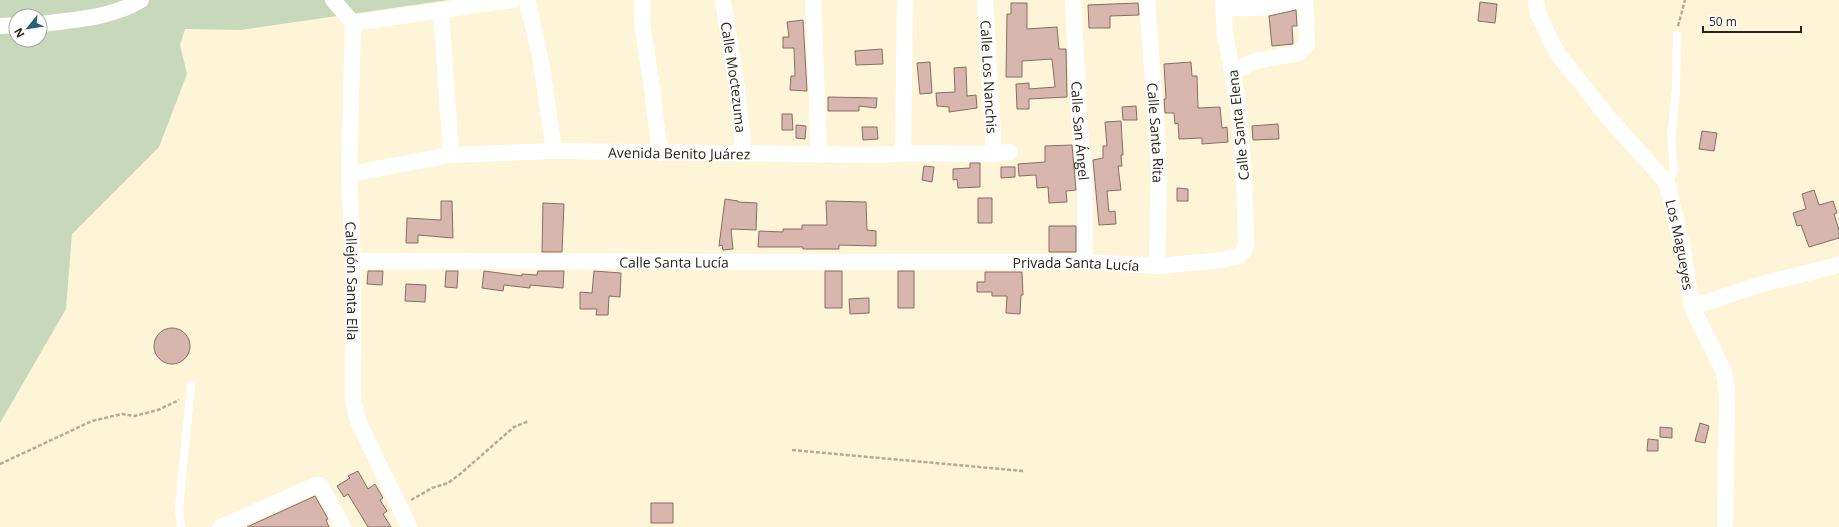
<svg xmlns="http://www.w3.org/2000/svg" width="1839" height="527" font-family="'Open Sans',sans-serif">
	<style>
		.green { fill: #c8d8ba; fill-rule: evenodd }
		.building { fill: #d6b6ad; stroke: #886c63 }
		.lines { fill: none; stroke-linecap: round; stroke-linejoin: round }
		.path { stroke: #b4ad96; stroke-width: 2.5; stroke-dasharray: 4 2; stroke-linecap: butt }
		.service { stroke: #fff; stroke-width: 8 }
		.minor { stroke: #fff; stroke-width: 16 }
		.labels { text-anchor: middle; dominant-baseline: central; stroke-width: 4; stroke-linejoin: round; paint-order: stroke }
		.street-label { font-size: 14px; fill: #28251a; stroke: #fff }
	</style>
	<rect width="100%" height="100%" fill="#fef5d8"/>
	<path class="green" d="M0 0H448L240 30 185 29 180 45 187 74 159 147 72 234 66 309 0 423ZM16 16H40V40H16Z"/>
	<path class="building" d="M1480 2 1497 4 1495 23 1478 21Z
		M1011 3H1027V29L1057 27 1059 49H1066L1067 97 1029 99V109H1017L1016 84 1029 83V89L1055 87 1052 59 1022 61V77H1006L1007 14H1011Z
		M1138 3 1139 15 1110 16V28H1089L1088 5Z
		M1296 10 1297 26H1292L1293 44 1272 46 1269 16Z
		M803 20 807 91 790 90 791 76H795L794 48H783V37H789L787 22Z
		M882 49 883 64 856 65 855 51Z
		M930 62 932 93 920 94 917 63Z
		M1191 62 1192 76H1197L1198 108 1220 107 1222 128 1227 127 1228 142 1202 144V138L1179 139 1178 123 1175 124 1174 113H1165L1164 99H1166L1164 64Z
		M966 67 967 96 976 95 977 108 949 112V107L937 106 936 93 955 92 954 68Z
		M828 97 877 98 876 108 859 106V111H828Z
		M1136 106 1137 120H1123L1122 107Z
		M782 114H792L793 130H782Z
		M1121 121 1123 155H1121L1122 166H1118L1121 190 1107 191 1109 212 1115 211 1116 224 1099 225 1093 160 1103 158V146H1107L1105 122Z
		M1278 124 1279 139 1253 140 1252 126Z
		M796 125 806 126 805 139 796 138Z
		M862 127H877L878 139 863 140Z
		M1702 131 1717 133 1714 151 1699 149Z
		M1072 145 1076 190 1066 191 1067 202 1049 203 1048 187 1037 188 1036 175 1019 176 1018 164 1045 162V146Z
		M970 163H980V187L958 188 957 179 953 180V169L970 168Z
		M924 166 934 167 932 182 922 180Z
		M1001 167H1015V177L1001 178Z
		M1177 188 1188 189V201H1177Z
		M1814 190 1819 205 1833 201 1837 213 1834 214 1839 230V238L1809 247 1801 225 1797 226 1793 213 1806 209 1802 194Z
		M978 198H992V223H978Z
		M725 199 738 201V202L757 203 756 230 731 229 733 249 723 250 722 245 719 246Z
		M441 201H452L453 238 418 235V243H406L407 218 441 220Z
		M826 201 866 202 867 230 876 231V246L839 245V249H803V247H758L759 231 783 232V229H802V225H827Z
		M543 203 564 204 562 252H542Z
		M1049 226H1076V252H1049Z
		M368 271H383L382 285 367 284Z
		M446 271H458L457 288 445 287Z
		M484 271 522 276V274L537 275 538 271H564L563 288 530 285V288L504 285 503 291 482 288Z
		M594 271 621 273 620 297 609 296 608 315H596L597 309H580V292L592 293Z
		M825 271H842V308H825Z
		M898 271H914V308H898Z
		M985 272H1022L1023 295H1021L1020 314 1006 313 1007 296H992V292H977V282H985Z
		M406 284 426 285 425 302 405 301Z
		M869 298V313L850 314 849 299Z
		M154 346a18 18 0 1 1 36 0a18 18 0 1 1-36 0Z
		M1700 423 1709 426 1705 443 1695 441Z
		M1660 427 1672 428V438L1660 437Z
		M1648 439 1658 440V451H1647Z
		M358 471 368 489 375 484 383 498 380 500 387 511 383 514 391 527H368L348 494 344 497 337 486 350 478 348 476Z
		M315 496 328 519 326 520 329 527H247Z
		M651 503H673V523H651Z"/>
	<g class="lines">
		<path class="path" d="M1678 26 1685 0
			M792 450 1023 471
			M0 464 92 421 122 414 134 416 158 410 179 400
			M411 500 432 488 448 483 459 475 514 427 529 421"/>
		<path class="service" d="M1667 183 1674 171 1671 137 1676 90 1677 35
			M181 527 179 509 191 385"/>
		<g class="minor">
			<path d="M333 0 353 23"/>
			<path d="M527 0 541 61 554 151"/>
			<path d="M642 0V23L651 81 660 153"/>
			<path id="s1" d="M723 0 737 88 744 154"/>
			<path d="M813 0 819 155"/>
			<path id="s2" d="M985 0 994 154"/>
			<path id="s3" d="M1073 0 1079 118 1085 183V262"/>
			<path id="s4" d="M1147 0 1159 163 1157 266"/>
			<path id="s5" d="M1536 0 1538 14 1557 53 1608 117 1667 183 1682 245 1692 307 1724 372 1727 392 1725 527"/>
			<path d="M1224 7C1253 10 1269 8 1298 0"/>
			<path d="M441 10 451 155"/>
			<path id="s6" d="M353 23 349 174 353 261V400L358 421 409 527"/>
			<path d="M353 23 512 0"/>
			<path d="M40 24C73 20 112 18 141 0"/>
			<path d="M0 26 16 25"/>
			<path d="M1233 73 1250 63 1261 60 1299 53 1307 44 1305 0"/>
			<path d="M903 152 905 0"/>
			<path id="s7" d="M349 174 451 155 554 151 878 155C922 150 966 157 1010 152"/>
			<path id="s8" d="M353 261 995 262H1085L1157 266 1223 260 1239 256 1244 251 1246 244 1244 174 1238 103 1225 34 1223 0"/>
			<path d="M1692 307 1762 284 1839 265"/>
			<path d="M221 527 316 485H320L343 527"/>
		</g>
	</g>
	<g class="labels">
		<g class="street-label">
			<text stroke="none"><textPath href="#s1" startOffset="78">Calle Moctezuma</textPath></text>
			<text stroke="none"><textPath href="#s2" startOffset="77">Calle Los Nanchis</textPath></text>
			<text transform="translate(1238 125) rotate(-96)">Calle Santa Elena</text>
			<text stroke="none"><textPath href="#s3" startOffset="131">Calle San Ángel</textPath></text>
			<text stroke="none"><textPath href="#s4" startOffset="133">Calle Santa Rita</textPath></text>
			<text stroke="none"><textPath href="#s7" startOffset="332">Avenida Benito Juárez</textPath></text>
			<text stroke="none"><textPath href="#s5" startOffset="291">Los Magueyes</textPath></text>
			<text stroke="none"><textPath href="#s8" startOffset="321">Calle Santa Lucía</textPath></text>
			<text stroke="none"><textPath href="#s8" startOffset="723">Privada Santa Lucía</textPath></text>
			<text stroke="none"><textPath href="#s6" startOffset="258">Callejón Santa Ella</textPath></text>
		</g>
	</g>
	<g transform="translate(28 28) rotate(240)"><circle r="19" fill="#ffffff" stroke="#a9a8a3"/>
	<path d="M0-3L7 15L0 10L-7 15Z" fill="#216276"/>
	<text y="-6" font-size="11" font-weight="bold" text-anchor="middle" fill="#28251a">N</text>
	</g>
	<path d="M1703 26v6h98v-6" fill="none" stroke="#28251a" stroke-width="2"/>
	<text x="1709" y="26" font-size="12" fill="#28251a" stroke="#ffffff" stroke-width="3" paint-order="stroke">50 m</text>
</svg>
